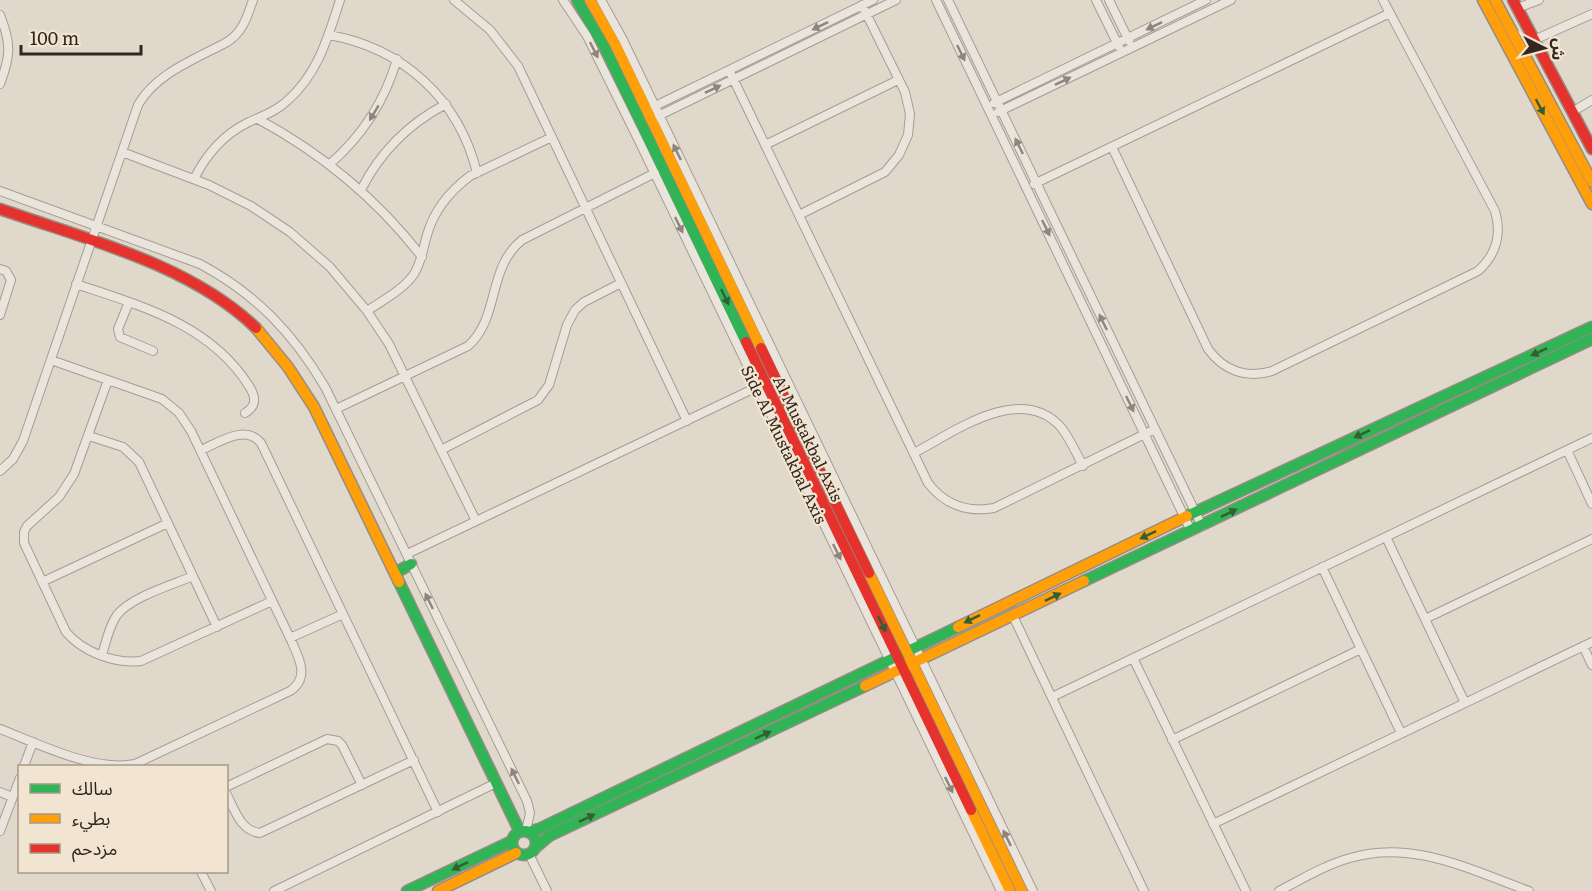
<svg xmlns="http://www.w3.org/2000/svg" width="1592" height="891" font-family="Literata,'Noto Sans Arabic',serif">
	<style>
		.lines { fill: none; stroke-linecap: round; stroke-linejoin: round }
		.street-casing { stroke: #a59d94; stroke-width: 10 }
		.fast-casing { stroke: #958d84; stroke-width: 13 }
		.slow-casing { stroke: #958d84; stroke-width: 13 }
		.jam-casing { stroke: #958d84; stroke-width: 13 }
		.street { stroke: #e9e4dc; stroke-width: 8 }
		.fast { stroke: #30b455; stroke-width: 10 }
		.slow { stroke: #ff9f0a; stroke-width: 10 }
		.jam { stroke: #e5322d; stroke-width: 10 }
		.oneway { fill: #8e857d }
		.oneway2 { fill: #325f34 }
		.labels { text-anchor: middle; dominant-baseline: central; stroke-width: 4.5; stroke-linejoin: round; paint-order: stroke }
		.street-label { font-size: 16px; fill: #33261e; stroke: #f1e5d1 }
	</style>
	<rect width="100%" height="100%" fill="#e0d8cb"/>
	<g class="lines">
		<defs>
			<path id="street" d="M454 0 490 30 518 66 687 421
				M563 0 587 36 640 143 1001 891
				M601 0 623 40 1033 891
				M936 0 1191 531
				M948 0 1202 526
				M1096 0 1119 47
				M1109 0 1129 41
				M1517 8 1539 0
				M0 15C11 43 11 55 0 84
				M329 35C403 48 459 99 477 173
				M1534 40 1592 14
				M729 70 928 483C944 504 967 513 994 508L1155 429
				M994 103 1206 0
				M653 107 873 0
				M998 112 1231 0
				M1572 112 1592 100
				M656 117 896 0
				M258 119C323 154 377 199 422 257
				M765 145 898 80
				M1112 147 1208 349C1224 371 1247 379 1272 371L1478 271C1496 255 1502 234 1495 211L1383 0
				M122 152 209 185 251 206 290 232 330 267 367 311 389 344 476 521
				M330 164C363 135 385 101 397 59
				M194 179C206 155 223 135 247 123 261 116 276 112 287 101 318 74 328 37 340 0
				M1034 184 1390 13
				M361 190C380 152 408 124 446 104
				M0 191 200 264C256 294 293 333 325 387L527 801 530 813 526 831
				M799 215 885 172 899 155 908 135 910 114 905 92 862 5
				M0 269 6 271 11 280 0 315
				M76 284C141 306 210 324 249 386 256 397 257 406 245 413
				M129 302 118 329 120 337 153 351
				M367 311C383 300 403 290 414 274 422 261 423 248 427 235 434 210 450 191 470 176L552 137
				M108 380 74 474 59 497 27 526 24 532V543L66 632C83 652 114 664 141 661L272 601
				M336 409 468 346C500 318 487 268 522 240L655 173
				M89 436 123 447 139 462 217 627
				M201 450C220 442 245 424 261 443L438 812
				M441 450 538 400 549 385 567 325 575 310 584 302 621 283
				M1567 450 1592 504
				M914 453C954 432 1018 384 1059 425 1069 436 1076 453 1083 466
				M0 471 13 459 23 441 138 105C156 73 196 59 227 42 243 32 247 17 253 0
				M1386 537 1465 703
				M407 554 757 387
				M1322 567 1401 733
				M42 582 168 523
				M1013 616 1144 891
				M1425 619 1592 539
				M290 638 343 614
				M1583 646 1592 665
				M102 655C106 642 109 626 117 615 131 597 172 585 193 576
				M1133 658 1246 891
				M1052 697 1592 438
				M0 729C39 744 94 772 135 764L290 691C311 677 298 656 290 638L191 431 179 413 162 399 51 360
				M1172 740 1361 649
				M24 766 33 742
				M226 787 327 739 338 741 342 745 362 785
				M0 792 12 797
				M226 793C234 808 240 831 260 833L414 760
				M1213 824 1592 642
				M0 831 20 778
				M529 854 547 891
				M201 872 211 891
				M274 891 496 783
				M1279 891C1302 879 1325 865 1350 858 1412 839 1471 870 1529 891"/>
			<path id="fast" d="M577 0 605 48 746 342
				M1187 516 1592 327
				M395 573 411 564
				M1084 581 1592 339
				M399 582 520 832
				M512 843a12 12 0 1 1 24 0a12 12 0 1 1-24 0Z
				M528 832 539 829 958 627
				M536 847 549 836 865 686
				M407 891 512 841"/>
			<path id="slow" d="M590 0 615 44 761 348
				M1483 0 1592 204
				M1495 0 1592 182
				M256 328 288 367 314 407 399 582
				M869 573 1022 891
				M958 627 1187 516
				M865 686 1084 581
				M971 810 1010 891
				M438 891 516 853"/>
			<path id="jam" d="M1513 0 1592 149
				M0 209C85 239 190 264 256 328
				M746 342 971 810
				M761 348 869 573"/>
		</defs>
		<use href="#street" class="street-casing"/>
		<use href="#fast" class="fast-casing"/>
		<use href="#slow" class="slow-casing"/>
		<use href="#jam" class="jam-casing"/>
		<use href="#street" class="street"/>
		<use href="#fast" class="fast"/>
		<use href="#slow" class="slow"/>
		<use href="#jam" class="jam"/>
	</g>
	<defs><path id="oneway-solid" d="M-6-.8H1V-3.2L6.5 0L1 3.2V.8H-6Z" transform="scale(1.5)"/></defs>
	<g class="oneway">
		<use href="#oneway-solid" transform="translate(820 26) rotate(154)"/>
		<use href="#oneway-solid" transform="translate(1154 26) rotate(154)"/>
		<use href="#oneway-solid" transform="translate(594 50) rotate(63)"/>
		<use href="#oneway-solid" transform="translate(961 53) rotate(64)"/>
		<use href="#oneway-solid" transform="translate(1063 81) rotate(-26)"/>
		<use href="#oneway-solid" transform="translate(713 89) rotate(-26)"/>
		<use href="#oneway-solid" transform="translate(374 113) rotate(121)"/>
		<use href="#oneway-solid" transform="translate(1019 146) rotate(-116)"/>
		<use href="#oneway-solid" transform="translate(677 152) rotate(-116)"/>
		<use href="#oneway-solid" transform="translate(679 225) rotate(64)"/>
		<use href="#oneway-solid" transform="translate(1046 228) rotate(64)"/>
		<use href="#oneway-solid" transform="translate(1103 322) rotate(-116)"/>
		<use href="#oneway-solid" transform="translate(1130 404) rotate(64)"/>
		<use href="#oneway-solid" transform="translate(837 552) rotate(64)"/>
		<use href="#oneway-solid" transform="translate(429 601) rotate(-116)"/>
		<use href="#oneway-solid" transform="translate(515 776) rotate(-116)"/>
		<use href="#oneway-solid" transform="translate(949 785) rotate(64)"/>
		<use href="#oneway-solid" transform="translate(1007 838) rotate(-116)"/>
	</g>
	<g class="oneway2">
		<use href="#oneway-solid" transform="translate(1540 107) rotate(62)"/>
		<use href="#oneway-solid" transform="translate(725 297) rotate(64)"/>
		<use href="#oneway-solid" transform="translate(1539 352) rotate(155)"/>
		<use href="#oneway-solid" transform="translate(1362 434) rotate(155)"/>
		<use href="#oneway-solid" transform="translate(1229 513) rotate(-26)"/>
		<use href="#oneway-solid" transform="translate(1148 535) rotate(154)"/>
		<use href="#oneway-solid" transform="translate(1053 597) rotate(-26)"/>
		<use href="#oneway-solid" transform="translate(972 619) rotate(154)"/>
		<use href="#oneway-solid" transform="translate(882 624) rotate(64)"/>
		<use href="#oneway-solid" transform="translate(763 735) rotate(-25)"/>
		<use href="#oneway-solid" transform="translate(587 818) rotate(-26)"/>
		<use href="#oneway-solid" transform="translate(460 866) rotate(154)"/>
	</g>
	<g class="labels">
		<g class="street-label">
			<text transform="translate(809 438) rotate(64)">Al Mustakbal Axis</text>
			<text transform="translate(785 444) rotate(64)">Side Al Mustakbal Axis</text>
		</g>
	</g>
	<rect x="18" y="765" width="210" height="108" fill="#f1e5d1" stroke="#a59989" stroke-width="1.5"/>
	<rect x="30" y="784" width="30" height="9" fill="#30b455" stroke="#a59989" stroke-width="1.5"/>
	<text x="72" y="795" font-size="18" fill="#33261e">سالك</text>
	<rect x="30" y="814" width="30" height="9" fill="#ff9f0a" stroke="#a59989" stroke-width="1.5"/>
	<text x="72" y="825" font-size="18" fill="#33261e">بطيء</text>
	<rect x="30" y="844" width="30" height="9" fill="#e5322d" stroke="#a59989" stroke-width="1.5"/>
	<text x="72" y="855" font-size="18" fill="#33261e">مزدحم</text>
	<g transform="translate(1544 48) rotate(96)" stroke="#f1e5d1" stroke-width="4.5" paint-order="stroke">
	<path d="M0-4.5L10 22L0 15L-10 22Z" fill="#33261e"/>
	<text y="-9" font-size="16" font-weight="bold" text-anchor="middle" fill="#33261e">ش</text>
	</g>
	<path d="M21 45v9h120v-9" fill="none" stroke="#33261e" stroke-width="3"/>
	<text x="30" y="45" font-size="18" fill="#33261e" stroke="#f1e5d1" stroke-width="4.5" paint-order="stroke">100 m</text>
</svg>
